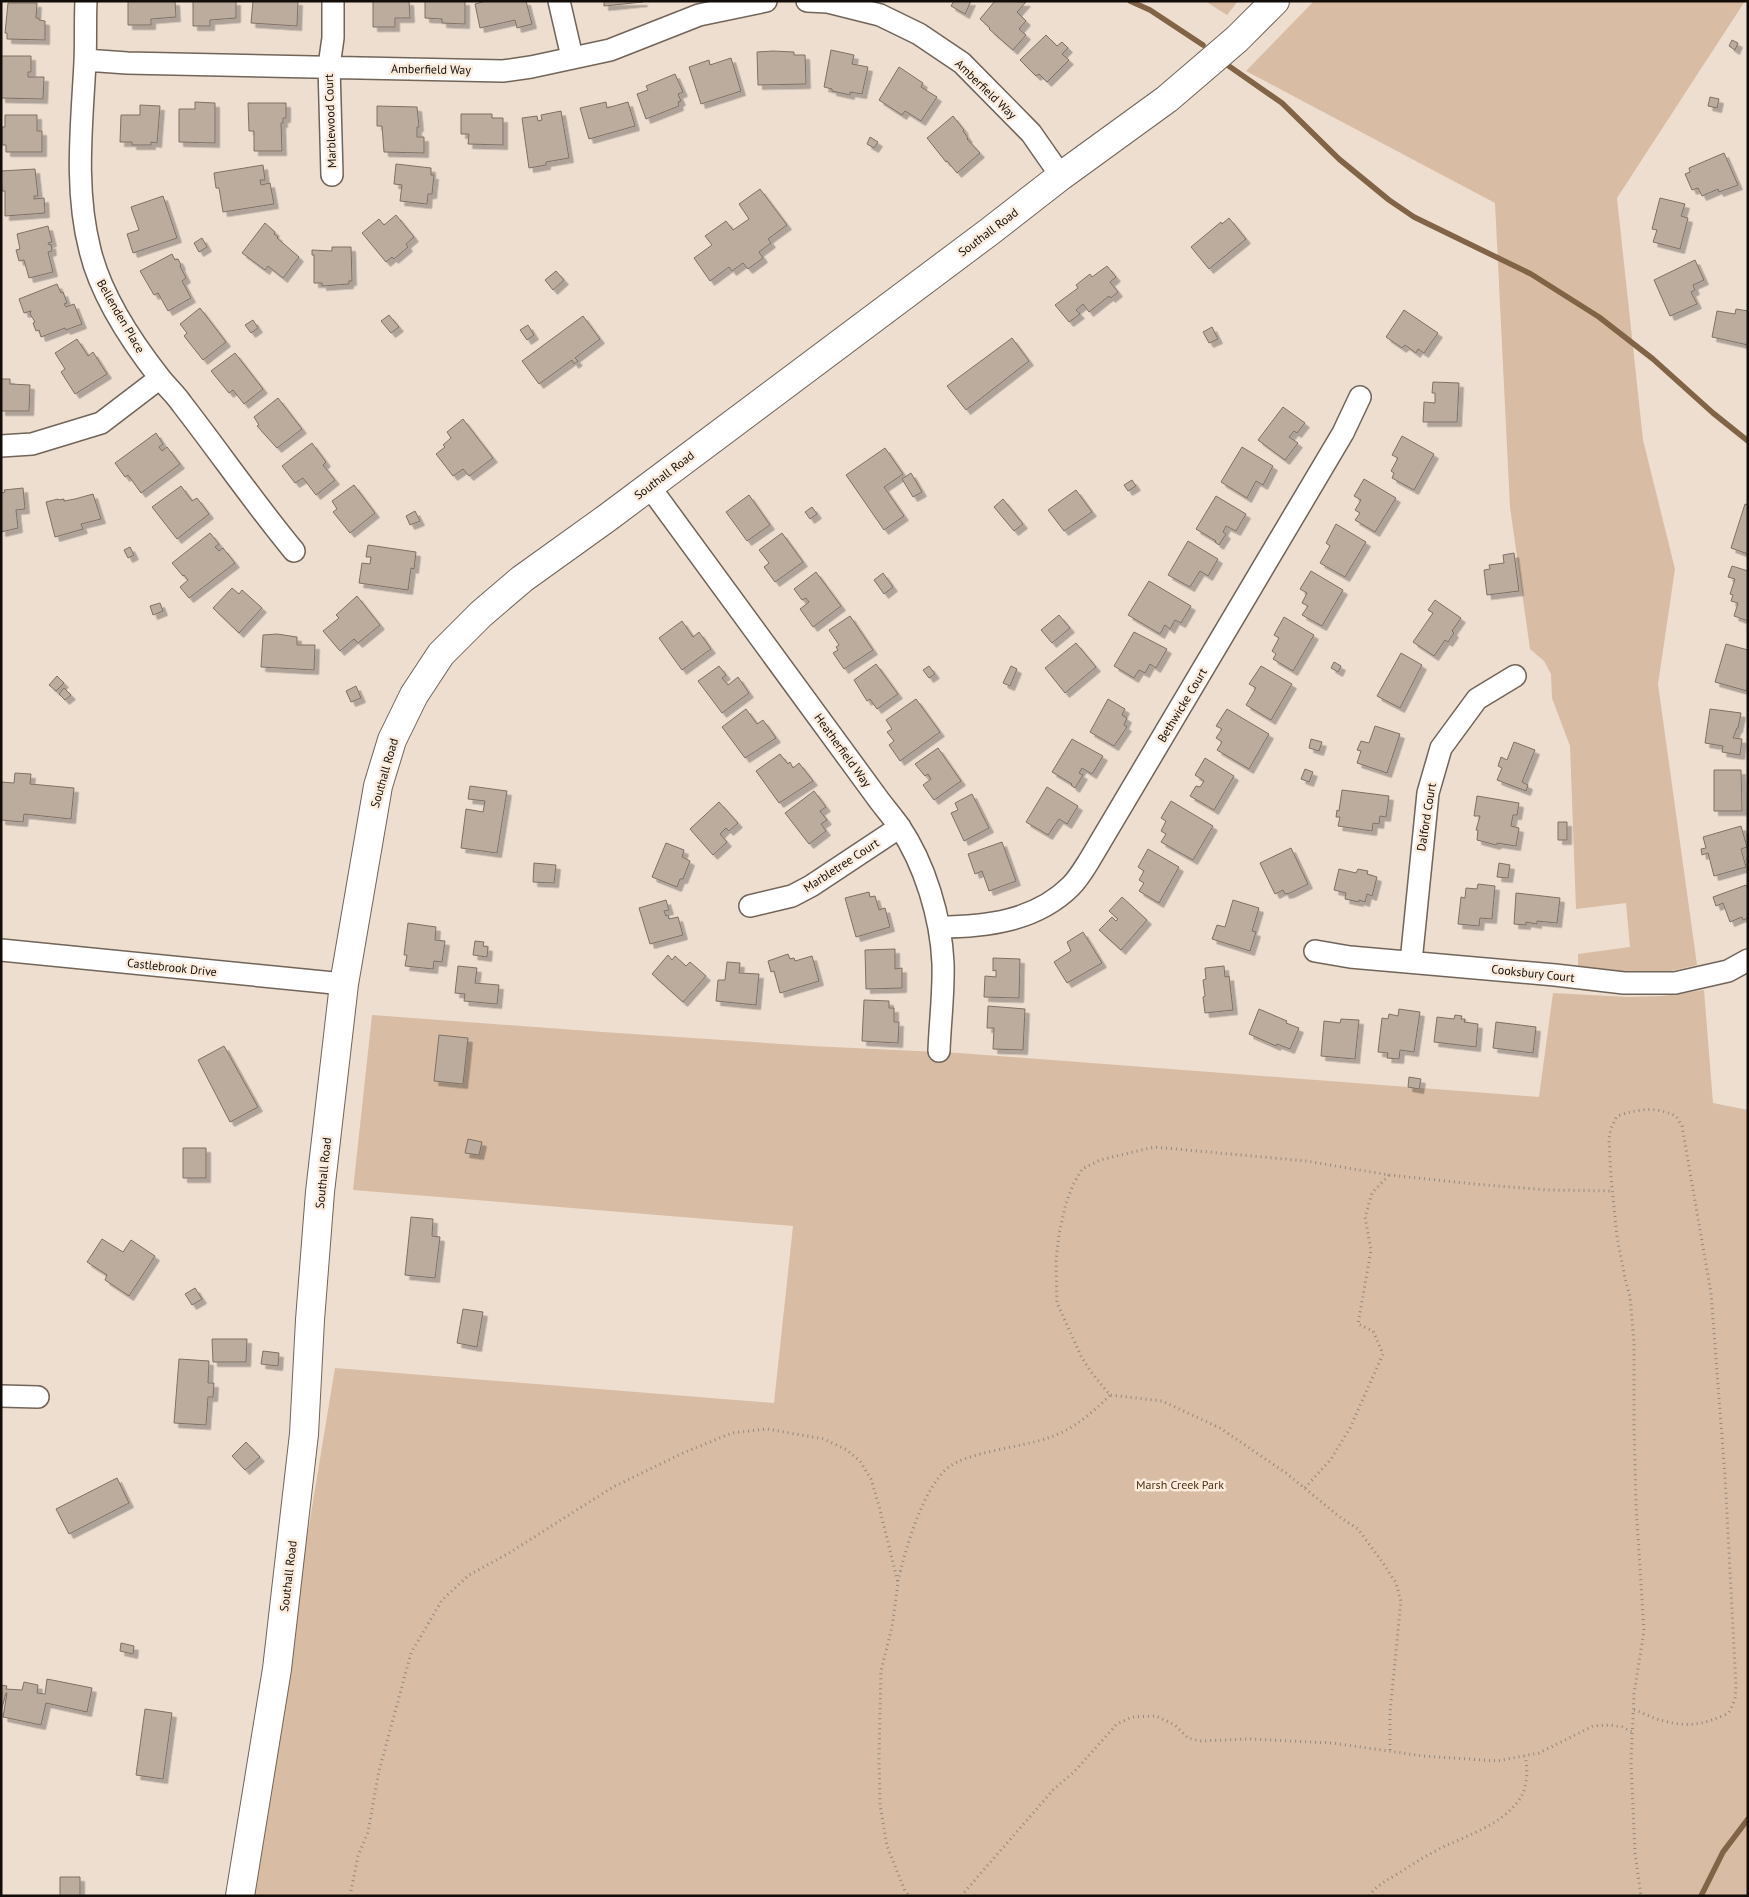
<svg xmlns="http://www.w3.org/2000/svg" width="1749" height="1897" font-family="'PT Sans',sans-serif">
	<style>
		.green { fill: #d8bca3 }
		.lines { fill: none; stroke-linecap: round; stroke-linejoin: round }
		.stream { stroke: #816345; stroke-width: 5.5 }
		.building { fill: #bbac9e; stroke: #7e7164; filter: url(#shadow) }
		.minor-casing { stroke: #716458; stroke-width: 24 }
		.tertiary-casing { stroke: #716458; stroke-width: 30 }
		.path { stroke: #94897e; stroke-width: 3; stroke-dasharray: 1 4; stroke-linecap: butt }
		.minor { stroke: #fff; stroke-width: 21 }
		.tertiary { stroke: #fff; stroke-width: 28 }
		.labels { text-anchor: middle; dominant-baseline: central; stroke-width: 5; stroke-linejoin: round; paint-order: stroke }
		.street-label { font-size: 12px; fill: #120d08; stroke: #fbecdd }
		.park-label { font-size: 12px; fill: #4f3111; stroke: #fbecdd }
	</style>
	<defs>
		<filter id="shadow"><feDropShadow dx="4.5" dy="4.5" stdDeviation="0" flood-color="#0004"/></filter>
	</defs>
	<rect width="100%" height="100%" fill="#eeded0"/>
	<path class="green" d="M1205 1H1238L1227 15Z
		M1314 1H1745L1617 198 1643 440 1675 569 1658 684 1697 965 1667 972 1634 973 1578 970V954L1630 947 1626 903 1576 909 1570 746 1552 698 1551 674 1544 661 1530 649 1510 507 1495 203 1246 71Z
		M1704 990 1713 1103 1748 1110V1896H248L335 1368 774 1403 793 1226 353 1190 372 1015 603 1032 811 1046 959 1053 1539 1097 1553 993 1628 997 1662 996Z"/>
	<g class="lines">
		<path class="stream" d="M1130 1 1150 10 1203 45
			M1226 64 1282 103 1339 159 1389 200 1414 217 1531 274 1599 317 1653 359 1713 413 1748 441
			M1701 1896 1723 1852 1748 1819"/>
	</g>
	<path class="building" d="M128 1H175L176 17 151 19V25H128Z
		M193 1H236V18L210 20V26H193Z
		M253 1H298L297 26 251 23Z
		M373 1H409L410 18H395V27H373Z
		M425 1H465V24L442 23V19L425 18Z
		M486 1H526L532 24 517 28 515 20 480 28 475 4Z
		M604 1H643V2L604 6Z
		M954 1H971L965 14 951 6Z
		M995 1 1026 2 1017 12 1026 21 1019 29 1026 35 1013 50 989 29 990 28 980 19Z
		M8 3H37L36 18H39V20L45 21V40L7 39V33H5Z
		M1046 35 1057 46 1062 42 1068 48 1062 54 1069 60 1047 82 1039 74 1036 76 1020 60Z
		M1732 40 1738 43 1735 50 1729 46Z
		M831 50 854 55 852 64 868 67 862 94 850 92V95L832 91V89L824 87Z
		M773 51 794 52V55H805L806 84 758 85 757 52Z
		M1 56H31V72H28V77H44L43 99 1 98Z
		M731 58 741 91 701 104 689 67 709 60 710 65Z
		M899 67 923 83 921 87 937 97 921 121 905 111 902 115 879 100Z
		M675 74 683 92 678 94 681 101 678 102 679 106 646 119 637 94 648 90 646 86Z
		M1710 97 1719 99 1717 108 1708 106Z
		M195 102 215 103V143L179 142V109H195Z
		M606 102 607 108 628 102 635 126 589 139 580 108Z
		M248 103H286V118H283V123H281L282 151H254V131H249Z
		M140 105 160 106 157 143 151 142V145H132V142H120L121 115H140Z
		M377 106 417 107 419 127H417V137H424V153L384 152 382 126H377Z
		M561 111 569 158 546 162V165L529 168 522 118 537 116 538 121 542 120 541 115Z
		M461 114H492V118H503V145L468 144 469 134H461Z
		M5 115H37V131H42V152H6V145H2V127H5Z
		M953 116 964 130 963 131 968 138 967 139 980 153 957 173 947 161 946 162 927 138Z
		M870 137 878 142 874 148 867 144Z
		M1724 153 1738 185 1719 192 1718 189 1702 196 1698 188 1692 190 1685 174 1690 172 1689 168Z
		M396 164 431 168V175H434L432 194H428L427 204 400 201 402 185 394 184Z
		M263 165 265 180H260L261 185 270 183 274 204 223 212 219 188H216L214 173Z
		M35 169 38 196H34V199L44 198 45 213 5 216V191H2L1 171Z
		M760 189 787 225 768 239 771 243 759 252 763 258 748 269 743 263 732 271 729 267 710 281 694 258 712 245 705 236 726 221 733 230 749 219 739 204Z
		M163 196 177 238 133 253 127 234 139 230 131 207Z
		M1660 198 1685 204 1681 216 1688 218 1680 249 1653 242 1657 230 1652 229Z
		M396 215 414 237 406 244 408 247 394 259 392 257 386 262 362 233 379 219 384 225Z
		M1229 218 1246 239 1209 269 1191 247 1221 222 1222 224Z
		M265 223 275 232 274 234 278 237 277 238 299 257 283 278 268 266 265 270 242 253Z
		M48 226 52 242 48 243 49 245 51 244 52 251 48 252 53 272 29 278 24 260 19 261 16 250 20 249 17 234Z
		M202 238 207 247 199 252 194 243Z
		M332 247H351L352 281H349V284L322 286V283H314V255H312V250L332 251Z
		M172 254 175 260 178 259 181 265 180 266 186 278 182 281 191 298 168 311 158 293 154 295 140 271Z
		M1695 260 1704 280 1693 285 1695 290 1691 292 1697 304 1670 316 1654 280Z
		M1107 266 1116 277 1110 282 1118 292 1111 298 1109 296 1089 312 1083 304 1076 310 1080 314 1069 322 1055 305 1078 288 1076 285 1090 274 1092 277Z
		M556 271 564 280 553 290 545 280Z
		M57 284 61 293 63 292 67 303 64 304 66 307 74 304 82 324 66 330 65 328 41 337 39 330 36 331 33 323 35 322 30 314 31 311 24 313 19 299Z
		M200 308 226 342 203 360 184 336 187 333 180 324Z
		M1736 309 1748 311V345L1712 337 1717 311 1735 314Z
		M1404 310 1438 333 1424 353 1418 349 1416 353 1405 345 1402 348 1386 337Z
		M389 315 399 327 391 333 381 321Z
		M583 316 600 339 575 358 578 361 574 364 572 360 539 384 522 361Z
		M253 320 258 328 251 333 245 325Z
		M528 325 534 335 527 340 520 330Z
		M1212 327 1218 339 1209 343 1203 332Z
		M1012 338 1029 361 966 410 947 386Z
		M77 339 88 356 93 352 107 374 75 394 61 372 65 369 55 353Z
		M235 353 263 389 244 404 233 390 229 393 211 371Z
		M1 379H10V384L30 385 29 411H1Z
		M1433 382 1459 383 1457 422H1423L1424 402 1435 403V393H1432Z
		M278 398 302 429 277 448 257 426 259 425 254 417Z
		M1283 407 1305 423 1297 433 1294 431 1289 437 1298 443 1285 460 1258 440Z
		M463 419 493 458 469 476 463 469 453 476 436 454 445 447 443 445 451 438 447 432Z
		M156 433 163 444 159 447 162 451 167 447 180 464 141 493 128 475 125 477 115 463Z
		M1402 436 1434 454 1414 490 1392 478 1394 473 1391 471 1398 458 1392 455Z
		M312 443 326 462 323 465 335 480 316 495 303 478 295 483 282 466Z
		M1242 447 1273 466 1263 485 1256 481 1247 498 1221 482Z
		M885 448 903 474 884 487 904 516 884 530 846 475Z
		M911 473 922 492 913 497 902 479Z
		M1364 479 1396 498 1375 532 1355 520 1360 513 1355 510 1361 500 1354 496Z
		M1132 480 1136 486 1128 491 1124 485Z
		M354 485 375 513 350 533 333 512 337 509 332 501Z
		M181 486 192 501 197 498 209 514 177 539 152 507Z
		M23 488 25 509 16 510 18 528 1 532V493L5 492 4 490Z
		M1076 490 1092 512 1064 531 1048 510Z
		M93 494 101 519 81 524 83 529 55 537 46 502 58 499 59 500 64 499V501L75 499Z
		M749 495 770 525 747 541 726 512Z
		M1216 496 1246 514 1236 531 1226 526 1223 532 1226 534 1219 545 1215 542 1216 541 1196 529Z
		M1003 499 1023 524 1014 531 994 507Z
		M1745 504 1748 505V554L1731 548Z
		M812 507 817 514 810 519 805 512Z
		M415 511 420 521 410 525 406 516Z
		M1336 524 1366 542 1345 577 1320 563 1330 546 1326 543Z
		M210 533 219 544 215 547 219 551 223 548 235 563 189 598 180 587 188 580 184 575 183 576 172 563Z
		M782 533 803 562 775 582 764 567 769 563 759 550Z
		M1188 541 1218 559 1208 576 1200 571 1190 587 1168 575Z
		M368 545 416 552 414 569 411 568 408 590 359 583 362 563 370 564 371 557H366Z
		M130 547 134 555 128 558 124 550Z
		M1514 553 1519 591 1487 595 1484 570 1490 569 1489 565 1504 563 1503 555Z
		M1732 566 1748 571V621L1734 616 1738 603 1731 601 1733 595 1730 594 1735 579 1728 577Z
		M1311 571 1343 590 1322 626 1302 615 1308 606 1302 603 1307 593 1300 589Z
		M816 572 841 606 813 627 800 609 809 602 806 598 802 600 794 589Z
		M883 573 893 587 884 594 874 580Z
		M1149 581 1191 606 1181 623 1175 620 1170 629 1165 625 1160 634 1128 615Z
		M232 588 239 594 242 590 262 608 239 633 213 608Z
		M357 596 380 625 358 643 354 639 340 651 323 631 339 618 336 615Z
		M1435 600 1461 618 1452 631 1454 633 1448 642 1445 640 1434 656 1413 642 1433 613 1428 610Z
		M160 603 163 611 153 615 150 606Z
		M1059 615 1070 628 1052 643 1041 630Z
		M850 616 873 650 844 669 833 653 838 650 836 647 839 645 829 630Z
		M1284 617 1314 635 1293 671 1273 659 1276 654 1272 651 1279 638 1274 635Z
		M682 621 693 637 699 632 711 649 682 670 659 638Z
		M1134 632 1167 649 1156 668 1150 664 1145 673 1139 670 1134 678 1114 666Z
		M277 634 297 637V645H315L314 670 261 667 263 635Z
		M1076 643 1096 667 1065 693 1045 668Z
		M1726 644 1748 650 1747 691 1715 682Z
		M1401 653 1422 665 1400 708 1377 696Z
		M1334 662 1341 666 1338 672 1331 668Z
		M876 664 898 694 877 709 870 699 867 701 854 680Z
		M719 666 726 675 722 678 728 685 738 677 749 693 722 713 698 681Z
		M929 666 935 674 929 678 923 670Z
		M1011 666 1017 669 1010 686 1003 683Z
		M1261 666 1292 684 1271 720 1246 705 1256 688 1249 684Z
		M57 676 64 683 56 691 49 685Z
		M356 686 361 698 351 702 346 691Z
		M64 688 71 695 65 700 59 694Z
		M916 699 940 732 900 761 889 745 894 741 887 732 892 729 886 720Z
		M1108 699 1125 709 1122 715 1127 718 1124 725 1127 727 1114 746 1090 732Z
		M746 709 757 724 763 720 776 738 745 758 722 727Z
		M1227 709 1269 734 1249 769 1217 750 1222 742 1216 738 1222 729 1216 726Z
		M1710 709 1741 713 1738 728H1737L1733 738 1742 739 1740 755 1722 752 1723 746 1705 743Z
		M1375 726 1400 734 1387 773 1357 763 1361 751 1357 750 1361 741 1369 743Z
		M1072 739 1103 756 1092 774 1082 768 1079 773 1083 775 1075 788 1071 785 1072 784 1052 772Z
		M1311 739 1322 742 1319 751 1309 748Z
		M1514 742 1535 750 1522 782 1528 785 1526 791 1497 780 1502 768 1498 766 1501 757 1507 760Z
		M938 748 961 781 934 800 923 785 931 779 928 774 925 776 915 764Z
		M780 754 788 764 790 762 793 768 799 763 813 781 779 803 756 771Z
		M1205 758 1234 776 1214 810 1190 796 1196 786 1200 787 1204 781 1195 775Z
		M1305 769 1313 772 1309 782 1301 779Z
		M1714 770H1741L1742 811H1714Z
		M15 773 31 774 30 784 74 788 71 819 24 814 23 822 1 820V782L14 783Z
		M470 786 507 791 497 853 461 848 466 809 483 812 485 801 468 799Z
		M1047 787 1078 806 1067 824 1059 819 1048 835 1026 822Z
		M1342 790 1389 796 1386 817 1380 816 1379 824 1373 823 1372 831 1338 826 1340 817H1336L1337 810 1339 811Z
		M814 791 826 807 820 811 827 820 821 824 826 831 809 844 785 813Z
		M972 794 989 828 964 841 951 813 958 810 955 803Z
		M1477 796 1519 803 1517 815H1513L1511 826 1519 828 1516 846 1497 843 1496 845 1477 840 1478 830H1476L1480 816H1474Z
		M1171 801 1213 826 1193 860 1161 842 1166 834 1161 831 1166 821 1161 818Z
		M719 802 738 823 729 831 726 828 720 834 727 842 713 855 690 829Z
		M1558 822H1567V840H1558Z
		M1741 826 1747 847 1741 849 1746 867 1714 876 1708 853 1702 855 1701 849 1706 848 1703 837Z
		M1002 842 1016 881 989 891 982 871 975 874 968 854Z
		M666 843 684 850 682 857 690 861 683 879H680L677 887 652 877Z
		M1291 848 1308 884 1290 893 1285 894 1283 890 1275 894 1260 863Z
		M1148 849 1179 867 1159 903 1139 891 1144 883 1139 880 1144 871 1138 867Z
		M534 863 556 865 554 883 533 882Z
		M1499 863 1510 865 1508 878 1497 877Z
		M1339 869 1356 873 1358 869 1368 871 1367 874 1377 877 1372 896 1367 894 1365 902 1359 900V902L1345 899 1346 893 1334 890Z
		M1478 884 1495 886 1492 919 1480 918 1479 926 1458 924 1461 897 1465 898 1466 888 1477 889Z
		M1746 885 1748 890V918L1743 920 1742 917 1730 922 1723 903 1716 906 1713 897Z
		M869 892 870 897 875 896 879 910 885 908 890 927 856 937 845 898Z
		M1516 893 1560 898 1557 923 1537 921V924L1526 922V925L1514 924Z
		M1122 897 1147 920 1121 950 1099 930 1112 917 1116 921 1118 919 1109 911Z
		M666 900 669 910 664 911 666 916 668 915 669 919 678 917 683 935 650 944 639 908Z
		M1233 900 1259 908 1252 931 1256 932 1250 951 1212 939 1217 925 1225 927Z
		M408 923 436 927 435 940 445 941 442 962 434 961 433 969 405 966 407 955H404Z
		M1083 932 1102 963 1067 983 1054 962 1071 951 1067 942Z
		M475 941 484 942 483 946 488 947 487 957 473 955Z
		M895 949V969L902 968V988L866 989 865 950Z
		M788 954 790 959 794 958 795 961 812 956 819 981 780 993 774 971 771 972 768 961Z
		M668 955 672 960 675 956 686 966 690 962 706 976 683 1002 652 974Z
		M993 958 1020 959 1019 998 984 997 985 976 996 977V970L993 971Z
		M727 962 740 963 739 973 759 974 756 1005 716 1001 718 980H725Z
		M458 966 477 968 475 983 499 985 497 1004 464 1001 465 994 455 993Z
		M1224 966 1225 977 1229 976 1233 1010 1205 1013 1203 997 1205 996 1203 980 1206 979 1205 968Z
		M864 1000 889 1001V1008H894V1022H899L898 1043 862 1041Z
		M988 1006 1025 1009 1023 1050 993 1049 994 1028H987Z
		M1259 1009 1287 1021 1286 1023 1299 1028 1290 1049 1277 1044 1276 1046 1249 1034Z
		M1399 1009 1420 1012 1414 1052 1400 1050 1399 1059 1387 1058 1388 1053 1378 1052 1382 1018 1388 1019 1389 1014 1398 1016Z
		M1455 1015 1462 1016 1461 1019H1465L1464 1022 1478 1024 1476 1047 1434 1042 1437 1017 1454 1019Z
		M1341 1019 1359 1020 1355 1059 1321 1056 1324 1021 1340 1023Z
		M1496 1022 1536 1027 1533 1053 1493 1048Z
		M439 1035 468 1038 463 1084 434 1081Z
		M224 1046 258 1107 230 1122 198 1060Z
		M1409 1077 1421 1079 1419 1089 1408 1087Z
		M468 1139 482 1142 479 1155 465 1153Z
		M183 1148H206V1178H183Z
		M411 1217 433 1219 432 1236 440 1237 435 1278 405 1275Z
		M102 1239 123 1252 131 1240 155 1256 129 1296 105 1280 107 1275 87 1262Z
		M195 1288 202 1299 192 1305 185 1294Z
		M463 1309 483 1312 477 1347 457 1343Z
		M212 1339H247L246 1362H213Z
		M263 1351 279 1353 278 1366 261 1364Z
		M179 1359 209 1361 208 1383H214L213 1397H208L206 1425 174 1423Z
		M246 1442 260 1457 245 1470 232 1456Z
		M117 1478 129 1503 69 1534 56 1509Z
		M121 1643 134 1646 133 1654 120 1651Z
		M47 1679 92 1688 87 1712 46 1703 41 1725 3 1717 7 1693H6L1 1712V1685L7 1686 6 1689 22 1690 24 1682 38 1685 37 1693 45 1694Z
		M145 1709 172 1713 163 1779 136 1775Z
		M60 1877H80V1896H60Z"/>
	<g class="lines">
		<defs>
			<path id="minor" d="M86 1C85 21 86 42 85 62 82 124 74 188 90 250 101 296 131 341 160 378 167 387 176 395 182 404 220 453 255 504 294 551
				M559 1 572 57
				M807 1 828 2 880 15 919 34 962 63 1031 133 1061 176
				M85 60 127 63 503 71 531 67 610 50 699 15 766 1
				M332 175 329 66 333 38V1
				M1 446 32 444 101 423 160 378
				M649 486 876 796C883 806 892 816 899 826 925 864 941 918 943 963 944 992 940 1022 939 1051
				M750 906 792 896 811 886 900 827
				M939 927C986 927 1036 921 1071 886 1078 879 1084 869 1089 861L1343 433 1360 397
				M1 950 344 984
				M1315 951 1350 957 1555 975 1624 983H1675L1728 971 1748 960
				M1411 962 1428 793 1441 748 1477 699 1515 676
				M1 1396 38 1397"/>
			<path id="tertiary" d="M240 1896 277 1669 304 1434 310 1320 320 1192 344 984 378 786 392 740 414 695 441 654 481 614 522 579 607 518 989 232 1061 176 1167 99 1237 39 1275 1"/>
		</defs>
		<use href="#minor" class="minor-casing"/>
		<use href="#tertiary" class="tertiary-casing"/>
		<path class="path" d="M1305 1488 1331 1459 1350 1428 1383 1354 1373 1331 1358 1324 1371 1250 1365 1217 1372 1193 1389 1175
			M898 1581C905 1550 923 1487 949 1467 968 1452 1022 1447 1048 1438 1073 1430 1092 1413 1110 1395
			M1634 1710C1644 1713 1654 1719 1664 1721 1689 1728 1705 1724 1729 1713L1735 1699 1736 1686 1725 1476 1711 1293 1682 1126 1676 1116C1654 1106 1639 1109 1617 1116L1611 1128 1609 1140 1611 1177 1617 1237 1626 1283 1630 1296 1634 1343V1425L1636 1505 1644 1631 1634 1694 1631 1763 1635 1853 1641 1896
			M1390 1750V1712L1401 1601 1396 1583 1383 1563 1358 1529 1341 1518 1286 1473 1220 1428 1162 1401 1110 1395 1091 1372 1081 1356 1057 1303 1056 1261 1059 1234 1066 1203 1073 1185 1082 1169 1100 1160 1154 1147 1306 1161 1389 1175 1474 1184 1548 1190 1613 1191
			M350 1896 358 1856 368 1832 379 1771 411 1653 442 1600 469 1575 509 1553 613 1487 683 1453 732 1433 767 1429 824 1439 847 1450 860 1461 871 1479 879 1506 898 1583 892 1627 881 1671 879 1755 880 1805 887 1846 905 1891 910 1896
			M961 1896 1054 1789 1074 1772 1117 1724 1132 1717 1156 1716 1175 1725 1188 1738 1200 1741 1249 1739 1333 1743 1423 1756 1497 1761 1539 1753 1593 1726 1610 1725 1622 1727 1632 1732
			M1369 1896C1377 1885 1387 1880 1399 1873 1414 1863 1429 1854 1445 1846 1471 1834 1502 1824 1519 1800 1528 1787 1528 1770 1525 1756"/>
		<use href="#minor" class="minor"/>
		<use href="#tertiary" class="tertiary"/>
	</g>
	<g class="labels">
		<g class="street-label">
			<text transform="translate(431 69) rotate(1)">Amberfield Way</text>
			<text transform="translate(986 89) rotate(44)">Amberfield Way</text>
			<text transform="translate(330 121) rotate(-92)">Marblewood Court</text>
			<text transform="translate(988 232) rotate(-37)">Southall Road</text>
			<text transform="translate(121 316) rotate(60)">Bellenden Place</text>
			<text transform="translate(664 475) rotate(-37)">Southall Road</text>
			<text transform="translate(1182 705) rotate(-59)">Bethwicke Court</text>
			<text transform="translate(843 750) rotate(54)">Heatherfield Way</text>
			<text transform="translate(384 773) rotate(-74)">Southall Road</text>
			<text transform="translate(1426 817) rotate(-81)">Dalford Court</text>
			<text transform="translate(841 865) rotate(-33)">Marbletree Court</text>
			<text transform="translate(172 967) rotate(6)">Castlebrook Drive</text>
			<text transform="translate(1533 973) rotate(6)">Cooksbury Court</text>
			<text transform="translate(323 1173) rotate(-84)">Southall Road</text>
			<text transform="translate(288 1576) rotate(-83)">Southall Road</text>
		</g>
		<g class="park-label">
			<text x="1180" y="1484">Marsh Creek Park</text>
		</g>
	</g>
	<rect width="1749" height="1897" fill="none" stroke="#120d08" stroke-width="5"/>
</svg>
